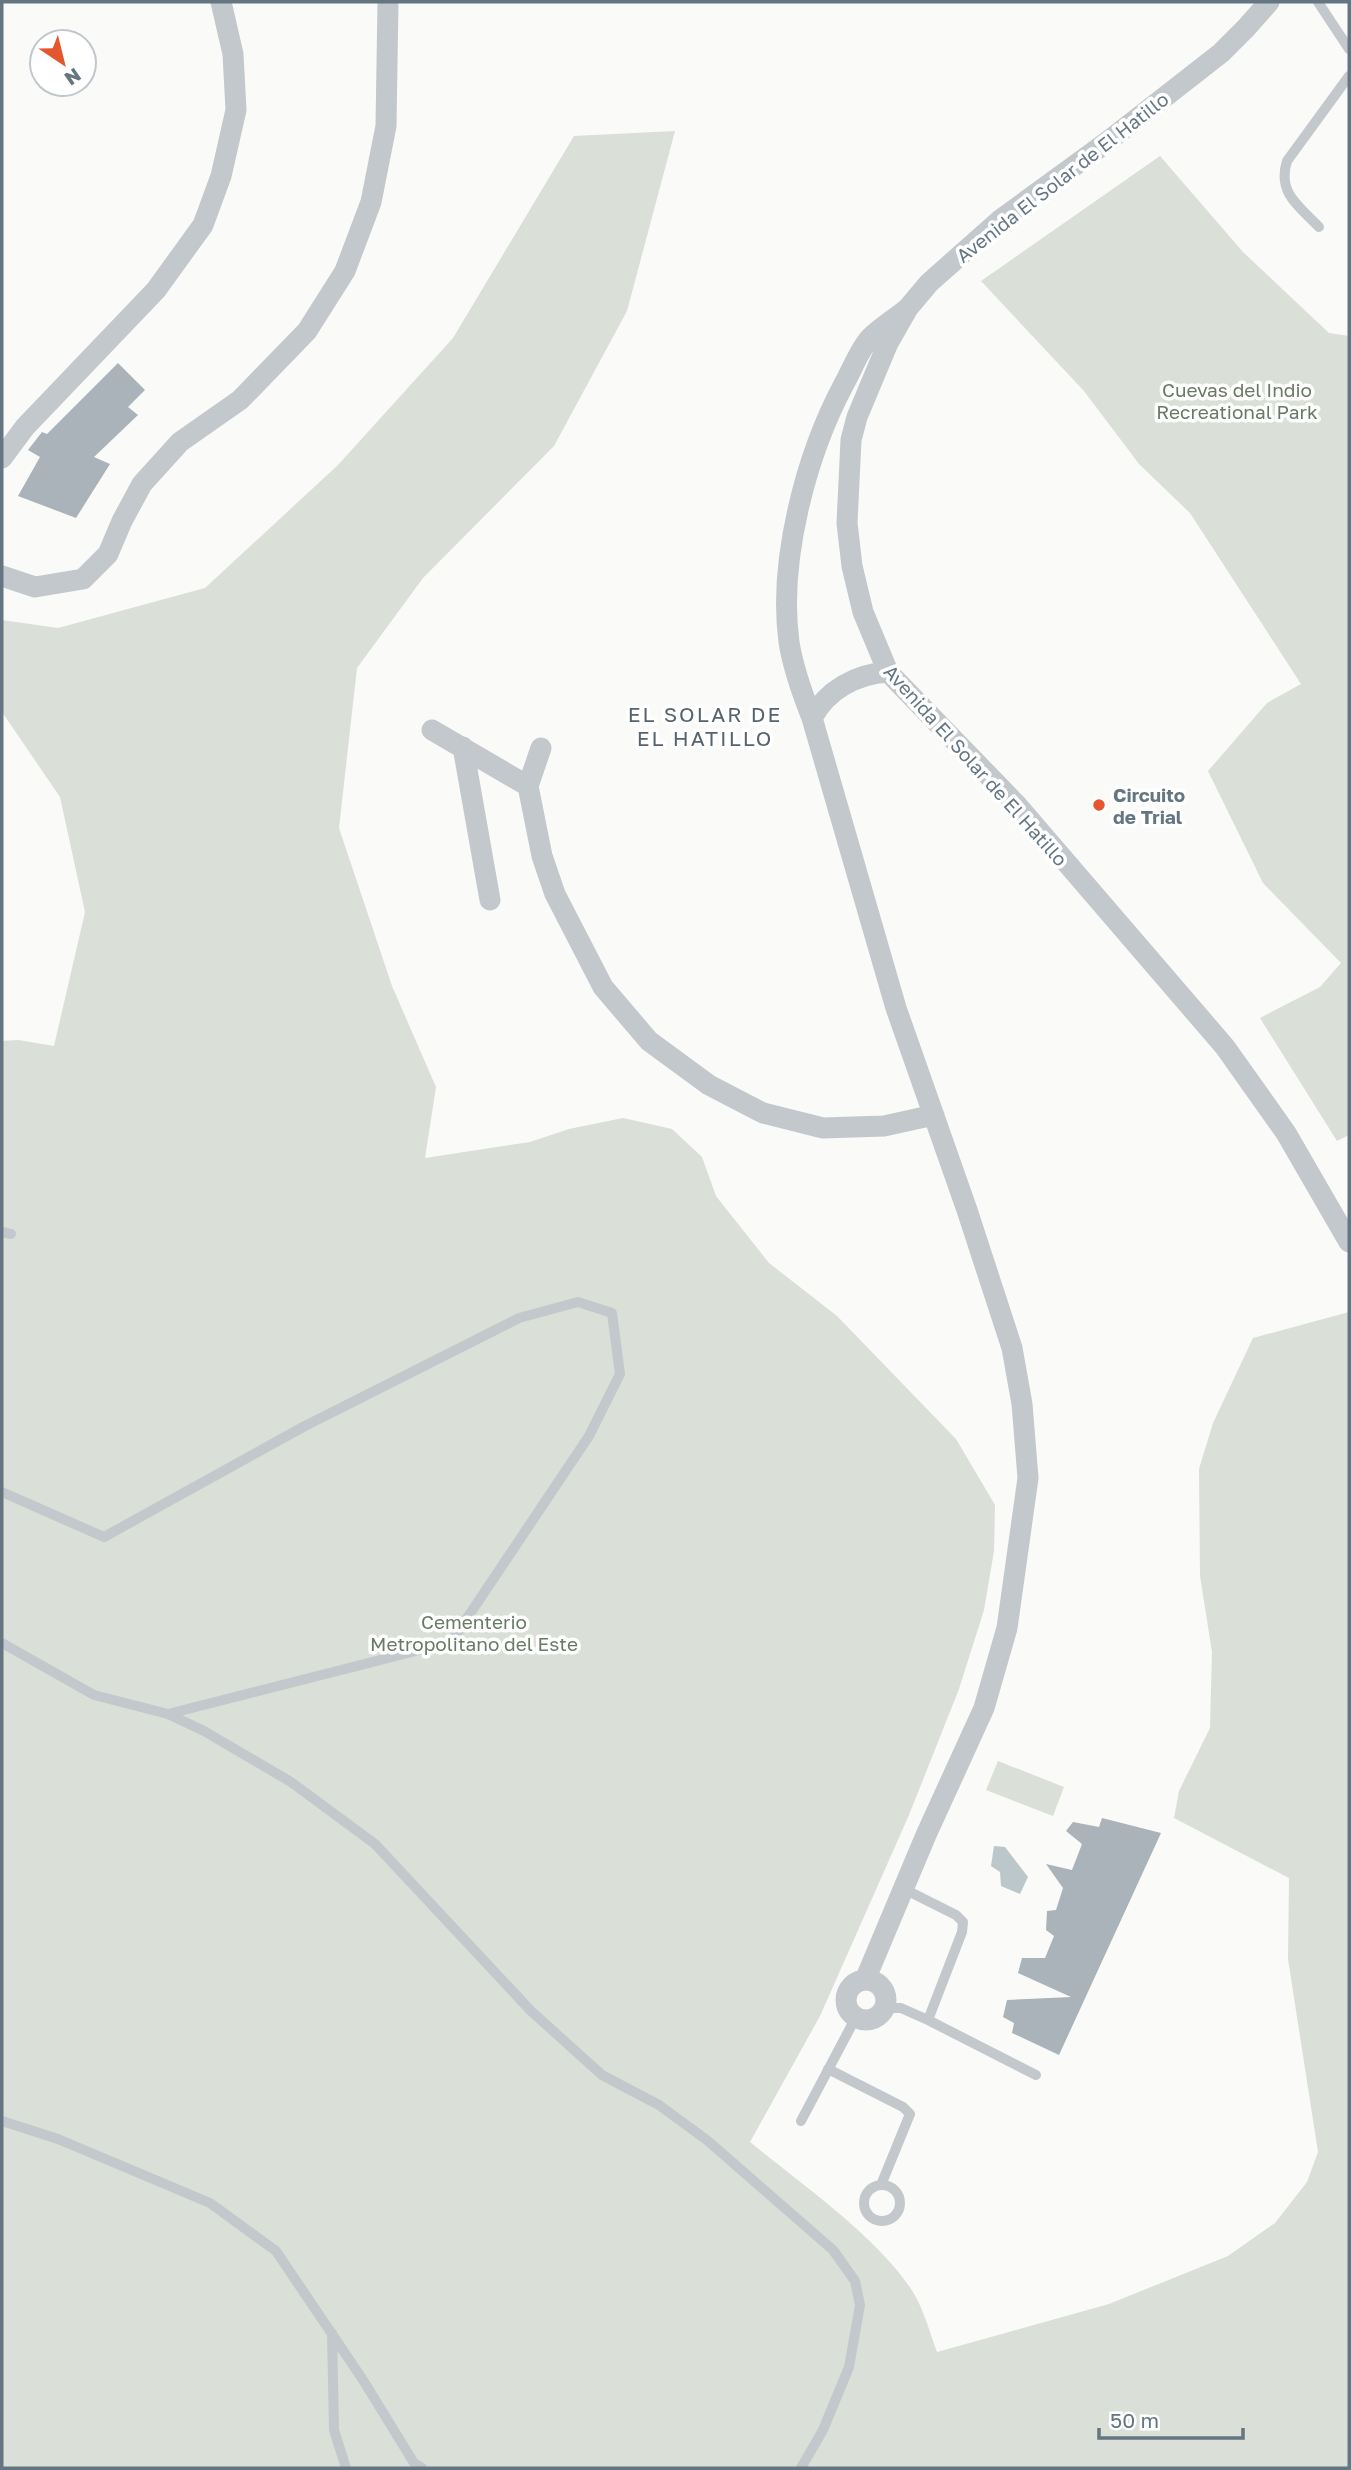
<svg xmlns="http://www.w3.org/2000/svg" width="1351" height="2470" font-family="'Golos Text',sans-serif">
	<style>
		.green { fill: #dadfd7 }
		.water { fill: #bbc7cb }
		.building { fill: #aab3b9 }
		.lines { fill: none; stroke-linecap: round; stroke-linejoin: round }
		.lane { stroke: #c3c8cc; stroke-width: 10 }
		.street { stroke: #c3c8cc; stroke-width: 21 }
		.poi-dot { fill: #e4572e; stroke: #fff; stroke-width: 2.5 }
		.labels { text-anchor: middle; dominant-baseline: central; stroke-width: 7; stroke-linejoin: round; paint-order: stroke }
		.street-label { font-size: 19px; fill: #657683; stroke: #fff }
		.park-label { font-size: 19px; fill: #687a64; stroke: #fff }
		.poi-label { font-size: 19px; font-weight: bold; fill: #657683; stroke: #fff; text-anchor: start }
		.neighbourhood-label { font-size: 21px; letter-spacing: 2px; fill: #57646e; stroke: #fff }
	</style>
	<rect width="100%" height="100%" fill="#fafaf8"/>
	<path class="green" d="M675 131 627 311 554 446 423 578 357 668 339 828 392 986 436 1087 425 1158 530 1142 569 1129 623 1118 672 1129 702 1157 716 1196 769 1263 837 1316 956 1439 995 1505 994 1551 984 1610 959 1689 909 1815 820 2016 750 2142C801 2184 878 2237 913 2292 924 2310 930 2333 937 2352L1109 2304 1228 2256 1275 2223 1307 2182 1318 2152 1288 1959 1289 1878 1174 1818 1179 1791 1210 1728 1212 1652 1200 1576 1199 1469 1213 1423 1253 1338 1349 1312V2468H2V1041L18 1040 54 1046 85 912 60 797 2 712V620L58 628 205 588 338 465 453 338 574 136Z
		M1160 156 1243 252 1329 333 1349 336V1135L1337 1141 1260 1018 1320 987 1341 963 1263 883 1208 771 1267 703 1301 684 1190 513 1139 464 1084 391 981 281Z
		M998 1761 1064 1787 1053 1816 986 1790Z"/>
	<path class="water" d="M994 1846 1005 1847 1028 1877 1020 1894 1001 1886 1000 1872 991 1866Z"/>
	<path class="building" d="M118 363 145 390 128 407 138 415 94 457 110 464 76 518 18 496 40 457 28 450 42 432 47 434Z
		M1102 1818 1161 1833 1059 2055 1012 2033 1014 2023 1003 2017 1007 2000 1071 1997 1018 1973 1022 1958H1045L1054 1936 1046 1930 1047 1911 1056 1910 1063 1888 1046 1864 1072 1870 1082 1844 1066 1831 1073 1822 1099 1827Z"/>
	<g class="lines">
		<path class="lane" d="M1318 2 1349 49
			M1319 227C1299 206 1277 193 1287 161L1349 76
			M2 1232 11 1234
			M2 1492 104 1537 303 1427 519 1318 578 1302 612 1313 620 1374 589 1436 451 1642 168 1714 94 1695 2 1643
			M168 1714 204 1731 291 1782 375 1844 531 2011 602 2075 659 2105 708 2141 833 2250 855 2281 860 2305 849 2367 823 2430 801 2468
			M904 1889 956 1915 963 1922 962 1932 928 2020
			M884 2008H901L928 2020 1036 2075
			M828 2069 903 2107 910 2114 881 2185
			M2 2121 58 2139 210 2203 276 2251 363 2380 414 2463 422 2468
			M801 2121 856 2017
			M864 2203a18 18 0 1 1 36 0a18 18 0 1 1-36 0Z
			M332 2333 334 2430 346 2468"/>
		<path class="street" d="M1269 2 1246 28 1221 53 1107 142 1000 220 929 283 908 308 888 343 857 417 851 440 847 523 852 566 863 612 888 672 1017 805 1225 1047 1286 1133 1349 1242
			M2 458 25 427 156 290 203 225 221 176 236 110 233 54 221 2
			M2 576 35 587 83 579 108 554 122 521 142 484 180 442 240 400 307 331 345 271 371 202 386 126 388 2
			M812 718C827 690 856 674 888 672
			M432 730 528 786
			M463 747 490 900
			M541 748 528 786 542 856 555 894 603 987 649 1041 709 1085 763 1113 823 1128 884 1126 934 1115
			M865 1980 926 1835 984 1708 1007 1628 1028 1478 1022 1404 1012 1348 967 1210 896 1008 812 718C802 693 793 668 789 642 778 561 806 455 844 384 852 370 859 350 870 338 881 327 896 318 908 308
			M846 2000a20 20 0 1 1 40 0a20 20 0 1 1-40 0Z"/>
	</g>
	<circle class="poi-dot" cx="1099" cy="805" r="7"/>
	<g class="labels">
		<g class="street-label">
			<text transform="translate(1062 177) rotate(-38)">Avenida El Solar de El Hatillo</text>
			<text transform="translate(976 765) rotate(48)">Avenida El Solar de El Hatillo</text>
		</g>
		<g class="park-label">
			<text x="1237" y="389">Cuevas del Indio<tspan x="1237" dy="22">Recreational Park</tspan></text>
			<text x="474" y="1621">Cementerio<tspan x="474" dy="22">Metropolitano del Este</tspan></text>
		</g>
		<g class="poi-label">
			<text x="1113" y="794">Circuito<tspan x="1113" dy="22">de Trial</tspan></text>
		</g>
		<g class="neighbourhood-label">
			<text x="705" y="714">EL SOLAR DE<tspan x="705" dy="24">EL HATILLO</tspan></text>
		</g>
	</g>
	<rect width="1351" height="2470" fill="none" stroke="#657683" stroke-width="7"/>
	<g transform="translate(63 63) rotate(145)"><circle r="33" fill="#ffffff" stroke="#c1c8cd" stroke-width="2"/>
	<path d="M0-5L12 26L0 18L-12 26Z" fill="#e4572e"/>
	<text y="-10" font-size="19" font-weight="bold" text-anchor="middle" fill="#657683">N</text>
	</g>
	<path d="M1099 2428v10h144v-10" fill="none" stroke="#657683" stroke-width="3.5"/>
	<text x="1110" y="2428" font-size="21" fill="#657683" stroke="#ffffff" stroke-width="5" paint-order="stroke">50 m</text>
</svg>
